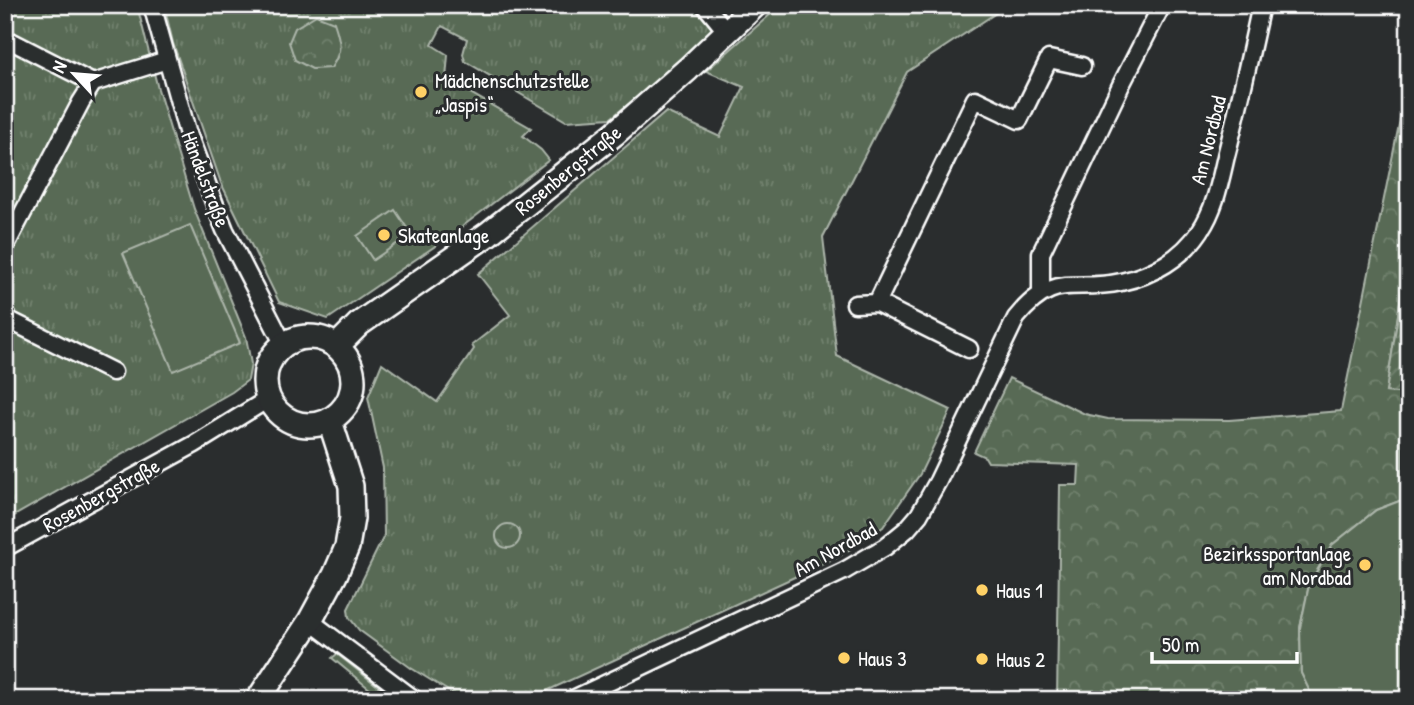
<svg xmlns="http://www.w3.org/2000/svg" width="1414" height="705" font-family="'Patrick Hand',sans-serif">
	<style>
		.grass { fill: url(#grass-tufts); stroke: #acb5aa; stroke-width: 2 }
		.forest { fill: url(#forest-crowns); stroke: #acb5aa; stroke-width: 2 }
		.garden { fill: url(#garden-furrows); stroke: #acb5aa; stroke-width: 2 }
		.pitch { fill: #586b55; stroke: #acb5aa; stroke-width: 2 }
		.lines { fill: none; stroke-linecap: round; stroke-linejoin: round }
		.street-casing { stroke: #fff; stroke-width: 21 }
		.secondary-casing { stroke: #fff; stroke-width: 28 }
		.street { stroke: #2a2d2e; stroke-width: 16 }
		.secondary { stroke: #2a2d2e; stroke-width: 23 }
		.poi-dot { fill: #ffd166; stroke: #2a2d2e; stroke-width: 2.5 }
		.labels { text-anchor: middle; dominant-baseline: central; stroke-width: 6; stroke-linejoin: round; paint-order: stroke }
		.poi-label { font-size: 21px; fill: #fff; stroke: #2a2d2e; text-anchor: start }
		.street-label { font-size: 21px; fill: #fff; stroke: #2a2d2e }
	</style>
	<defs>
		<pattern id="grass-tufts" width="24" height="20" patternUnits="userSpaceOnUse" patternTransform="scale(1.75)"><rect width="24" height="20" fill="#586b55"/><path d="M3 7l-1-3M5 7V3M7 7l1-3M15 17l-1-3M17 17v-4M19 17l1-3" fill="none" stroke="#71816e"/></pattern>
		<pattern id="forest-crowns" width="20" height="18" patternUnits="userSpaceOnUse" patternTransform="scale(1.75)"><rect width="20" height="18" fill="#586b55"/><path d="M2 6a3 3 0 1 1 6 0M12 15a3 3 0 1 1 6 0" fill="none" stroke="#71816e"/></pattern>
		<pattern id="garden-furrows" width="10" height="10" patternUnits="userSpaceOnUse" patternTransform="scale(1.75)"><rect width="10" height="10" fill="#586b55"/><path d="M-1 1l2-2M0 10L10 0M9 11l2-2" fill="none" stroke="#71816e"/></pattern>
	</defs>
	<rect width="100%" height="100%" fill="#2a2d2e"/>
	<filter id="ink" filterUnits="userSpaceOnUse"><feTurbulence type="fractalNoise" baseFrequency=".0143" numOctaves="2"/><feDisplacementMap in="SourceGraphic" scale="14" xChannelSelector="R" yChannelSelector="G"/><feConvolveMatrix kernelMatrix="1 2 1 2 8 2 1 2 1" color-interpolation-filters="sRGB"/></filter>
	<g filter="url(#ink)">
		<path class="grass" d="M5 5H137L158 89 194 209 246 337 251 364 248 380 232 392 5 521Z
			M164 5H691L718 32 611 118 566 121 465 61 463 54 467 39 442 26 432 45 448 55 446 79 531 128 523 136 541 150 549 160 450 236 328 319 279 302 221 183 173 43Z
			M781 5H1008L907 72 823 237 837 356 951 410 920 474 883 527 838 557 527 700H463L411 668 359 630 349 617 348 609 384 536 383 468 368 397 382 363 437 402 474 349 472 345 510 315 478 274 666 112 720 137 744 87 706 71Z
			M337 654 393 698 392 700H383L332 658Z"/>
		<path class="forest" d="M316 15 334 22C341 43 343 50 331 68L312 69 295 60 289 42 295 28Z
			M1409 75V244L1386 392 1403 393 1402 500 1376 510 1332 545 1309 584 1300 628 1301 673 1314 700H1057L1060 485H1078L1079 465 988 462 985 457 974 452 1009 378 1085 414 1108 419 1229 420 1341 411Z
			M496 536a12 12 0 1 1 24 0a12 12 0 1 1-24 0Z"/>
		<path class="garden" d="M1409 244V394L1386 392Z"/>
		<path class="pitch" d="M395 210 411 234 373 260 357 236Z
			M190 225 240 343 173 371 123 253Z
			M1403 393 1409 394V700H1314L1301 673 1300 628 1309 585 1332 545 1376 510 1402 500Z"/>
		<g class="lines">
			<defs>
				<path id="street" d="M152 5 187 131 217 210 225 230 284 345
					M705 5 727 32
					M5 38 93 83 167 60
					M5 247 81 102 93 83
					M1041 294V253L1121 85 1162 5
					M855 304 877 303
					M5 318 113 372
					M969 349 877 303 975 99 1019 120 1049 59 1082 66
					M5 548 195 444 268 399
					M310 621 415 700
					M571 700 844 571 885 547 907 529 919 515 938 481 1016 318C1055 270 1073 293 1121 282 1153 275 1182 258 1200 231 1215 209 1220 182 1226 156 1239 106 1250 56 1261 5"/>
				<path id="secondary" d="M265 381a44 44 0 1 1 88 0a44 44 0 1 1-88 0Z
					M337 346 359 324 488 234 614 134 688 69 755 5
					M258 700 310 621 335 575 347 547 352 518 351 486 330 421"/>
			</defs>
			<use href="#street" class="street-casing"/>
			<use href="#secondary" class="secondary-casing"/>
			<use href="#street" class="street"/>
			<use href="#secondary" class="secondary"/>
		</g>
	</g>
	<g class="poi-dot">
		<circle cx="421" cy="92" r="7"/>
		<circle cx="384" cy="235" r="7"/>
		<circle cx="1365" cy="565" r="7"/>
		<circle cx="982" cy="590" r="7"/>
		<circle cx="844" cy="658" r="7"/>
		<circle cx="982" cy="659" r="7"/>
	</g>
	<g class="labels">
		<g class="poi-label">
			<text x="435" y="80">Mädchenschutzstelle<tspan x="435" dy="24">„Jaspis“</tspan></text>
			<text x="398" y="235">Skateanlage</text>
			<text x="1351" y="553" text-anchor="end">Bezirkssportanlage<tspan x="1351" dy="24">am Nordbad</tspan></text>
			<text x="996" y="590">Haus 1</text>
			<text x="858" y="658">Haus 3</text>
			<text x="996" y="659">Haus 2</text>
		</g>
		<g class="street-label">
			<text transform="translate(1208 140) rotate(-76)">Am Nordbad</text>
			<text transform="translate(568 170) rotate(-39)">Rosenbergstraße</text>
			<text transform="translate(206 179) rotate(69)">Händelstraße</text>
			<text transform="translate(101 495) rotate(-29)">Rosenbergstraße</text>
			<text transform="translate(835 549) rotate(-29)">Am Nordbad</text>
		</g>
	</g>
	<rect width="1414" height="705" fill="none" stroke="#2a2d2e" stroke-width="28"/>
	<rect x="14" y="14" width="1386" height="677" fill="none" stroke="#fff" stroke-width="2.5" filter="url(#ink)"/>
	<g transform="translate(74 74) rotate(296)" stroke="#2a2d2e" stroke-width="5" paint-order="stroke">
	<path d="M0-5L12 26L0 18L-12 26Z" fill="#ffffff"/>
	<text y="-10" font-size="19" font-weight="bold" text-anchor="middle" fill="#ffffff">N</text>
	</g>
	<path d="M1152 652v10h145v-10" fill="none" stroke="#ffffff" stroke-width="3.5"/>
	<text x="1162" y="652" font-size="21" fill="#ffffff" stroke="#2a2d2e" stroke-width="5" paint-order="stroke">50 m</text>
</svg>
